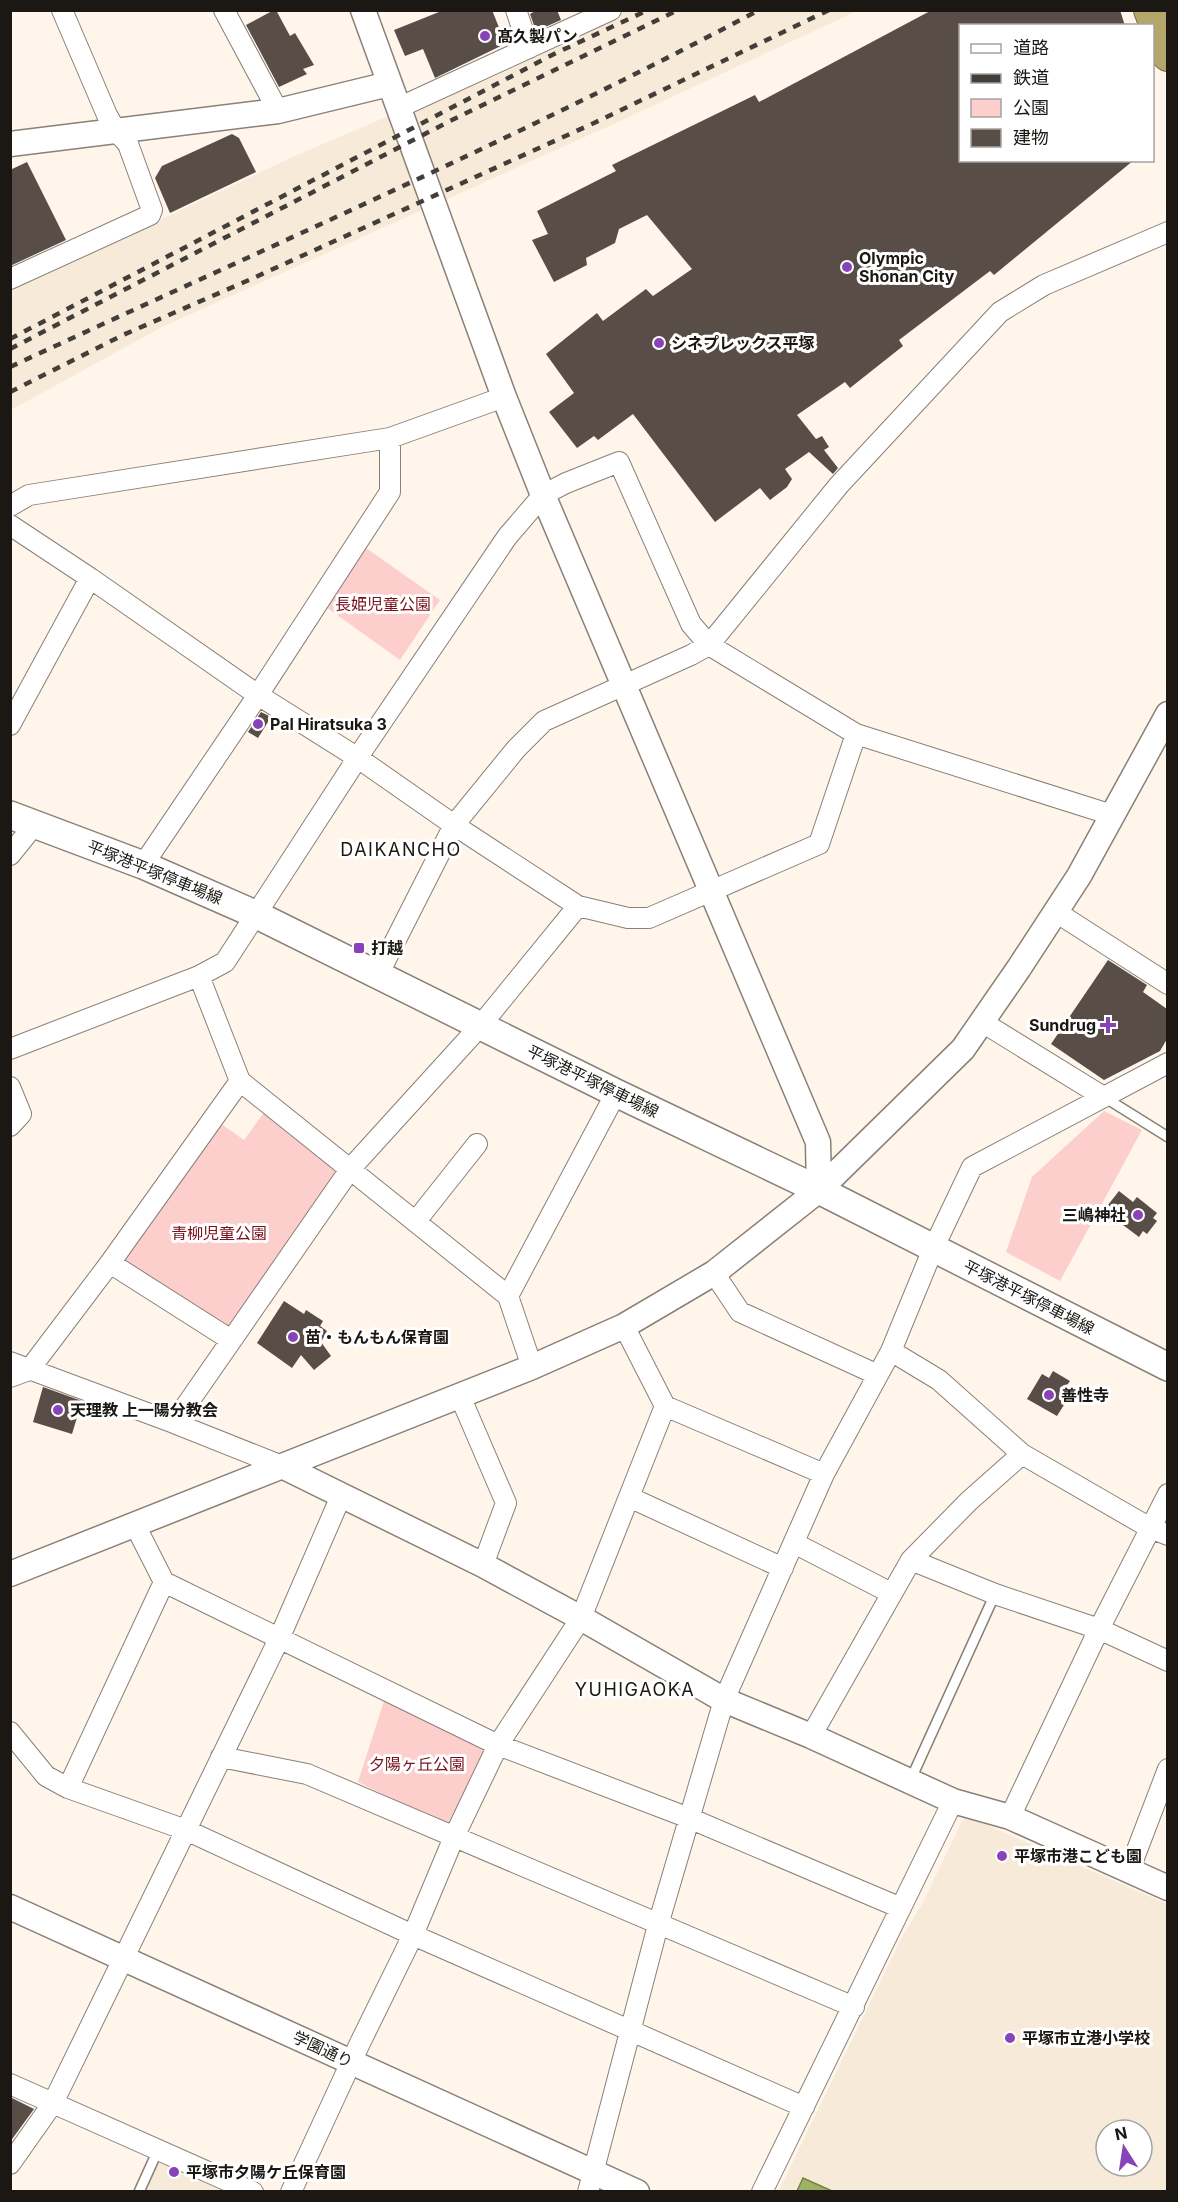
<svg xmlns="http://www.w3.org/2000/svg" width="1178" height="2202" font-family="Inter,'Noto Sans JP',sans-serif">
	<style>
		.built { fill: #f8ead9; fill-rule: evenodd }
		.green { fill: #fccecc }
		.water { fill: #9eb164; stroke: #77834c; stroke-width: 1.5 }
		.building { fill: #594d48 }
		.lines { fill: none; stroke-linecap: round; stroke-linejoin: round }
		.service-casing { stroke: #898077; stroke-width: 12 }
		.minor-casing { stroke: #898077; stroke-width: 22 }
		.tertiary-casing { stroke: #898077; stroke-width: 27 }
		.secondary-casing { stroke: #898077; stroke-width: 30 }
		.trunk-casing { stroke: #736735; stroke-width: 34 }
		.service { stroke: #fff; stroke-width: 9 }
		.minor { stroke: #fff; stroke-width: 20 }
		.tertiary { stroke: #fff; stroke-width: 24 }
		.secondary { stroke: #fff; stroke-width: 27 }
		.trunk { stroke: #b4a76c; stroke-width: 32 }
		.rail { stroke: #423e39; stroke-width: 4.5; stroke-dasharray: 8 8; stroke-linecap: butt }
		.poi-dot { fill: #8743b7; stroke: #fff; stroke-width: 2 }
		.labels { text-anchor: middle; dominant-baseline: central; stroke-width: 6; stroke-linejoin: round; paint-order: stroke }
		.poi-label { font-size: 16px; font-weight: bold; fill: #1b1814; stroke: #fff; text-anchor: start }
		.park-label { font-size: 16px; fill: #77101b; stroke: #fff }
		.street-label { font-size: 16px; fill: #1b1814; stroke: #fff }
		.neighbourhood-label { font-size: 18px; letter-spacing: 1.5px; fill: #1b1814; stroke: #fff }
	</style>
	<rect width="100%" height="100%" fill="#fff5ea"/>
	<path class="built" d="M626 11H857L605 128 162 327 11 410V291L290 158 524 58Z
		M969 1817 1167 1904V2191L778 2192 901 1939 923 1902 963 1819ZM1106 2130H1142V2166H1106Z
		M158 2159 225 2185 227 2191 143 2192Z"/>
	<path class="green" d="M363 546 440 600 400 660 326 607Z
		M265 1111 336 1170V1177L231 1326 226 1327 124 1263V1259L220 1123 244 1140Z
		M1104 1111 1142 1130 1060 1281 1006 1252 1032 1177Z
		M384 1701 486 1751 447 1825 358 1782Z"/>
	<path class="water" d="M803 2178 832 2191H797Z"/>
	<path class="building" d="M274 10H276L290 36 295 33 314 65 303 69 307 74 279 87 246 25Z
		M444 10H492L500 30 509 26 513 40 435 78 423 49 405 56 394 30Z
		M537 10H557L561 20 536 31 530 14Z
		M932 10H1120L1125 26H960V160H1134L994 275 990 271 899 340 903 346 850 388 845 382 797 415 816 439 822 436 829 447 824 450 838 468 833 474 809 452 785 469 792 479 787 487 770 500 760 488 715 522 633 414 598 440 594 436 577 448 549 412 574 393 546 354 597 313 603 321 646 289 653 296 692 269 647 215 619 229 615 243 586 258 587 265 554 282 532 240 548 234 537 211 616 171 612 165 755 95 759 102Z
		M232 134 239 138 256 172 170 213 155 178 162 166Z
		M27 162 66 240 10 266V170Z
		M261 712 271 717 258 738 248 732Z
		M1108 960 1147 985 1143 992 1167 1009V1039L1160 1051 1104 1080 1051 1044Z
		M1119 1191 1133 1202 1137 1197 1157 1213 1153 1218 1157 1221 1147 1234 1143 1231 1139 1237 1119 1222 1123 1216 1108 1205Z
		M284 1301 304 1314 306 1310 323 1321 320 1326 327 1331 321 1342 331 1356 314 1370 301 1355 292 1368 257 1343Z
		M1053 1371 1070 1381 1065 1388 1072 1392 1057 1416 1027 1399 1042 1374 1049 1378Z
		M43 1387 82 1401 72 1434 33 1422Z
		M10 2097 34 2109 10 2142Z"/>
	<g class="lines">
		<defs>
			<path id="service" d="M1104 1097 1168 1137
				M910 1781 995 1594
				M139 2192 158 2150"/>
			<path id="minor" d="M224 10 278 111
				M516 10 529 48
				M398 108 611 10
				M10 279 150 215 152 210 128 144 116 131 107 115 62 10
				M10 506 29 495 390 438 504 397
				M10 525 90 578 258 695 358 758 454 825 578 906 628 918H649L819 844 856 734
				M10 725 90 578
				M10 855 35 824
				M143 865 258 695 390 492V438
				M1056 912 1168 984
				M378 975 454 825 516 749 544 721 691 655 709 645 839 485 1000 312 1044 285 1168 232
				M982 1022 1102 1096
				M10 1049 199 976 225 962 364 748 507 537 543 495 566 483 619 462 691 624 709 645 856 734 1112 815
				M240 1081 508 1296 532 1367
				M10 1087 21 1114 10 1126
				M416 1221 477 1144
				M110 1263 231 1340
				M714 1273 740 1312 878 1375
				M508 1296 616 1093
				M891 1351 939 1380 1022 1454 1150 1528 1168 1535
				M10 1362 174 1423 282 1466
				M10 1377 29 1370 110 1263 240 1081 199 976
				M460 1396 506 1503 483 1565
				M665 1406 824 1474
				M174 1423 351 1168 481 1025 578 906
				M629 1497 783 1568
				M135 1525 164 1582 498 1745 689 1818 901 1908
				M794 1543 891 1593
				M911 1560 995 1594 1099 1629 1168 1661
				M10 1732 46 1776 68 1788 186 1830 413 1935 804 2107
				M811 1736 911 1560 969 1501 1022 1454
				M221 1757 307 1774 854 2007
				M68 1788 164 1582
				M1010 1817 1099 1629 1168 1494
				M1129 1871 1168 1769
				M10 2084 253 2192
				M10 2164 53 2103 279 1639 341 1496
				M291 2192 360 2043 413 1935 454 1837 498 1745 581 1618 665 1406 624 1326
				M588 2192 658 1925 724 1700 824 1474 891 1351 933 1249 972 1167 1168 1063
				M762 2192 953 1801"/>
			<path id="tertiary" d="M363 10 504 397 543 495 818 1142 819 1190
				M10 144 278 111 389 84
				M282 1466 483 1565 581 1618 724 1700 811 1736 953 1801 1010 1817 1168 1888
				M10 1574 532 1367 624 1326 714 1273 819 1190 963 1049 1019 968 1079 876 1168 714
				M10 1907 637 2192"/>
			<path id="secondary" d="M10 815 143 865 257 915 616 1093 819 1190 1168 1367"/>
			<path id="trunk" d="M1150 10 1168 55"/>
		</defs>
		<use href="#service" class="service-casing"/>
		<use href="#minor" class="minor-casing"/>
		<use href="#tertiary" class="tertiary-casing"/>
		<use href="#secondary" class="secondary-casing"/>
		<use href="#trunk" class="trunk-casing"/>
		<use href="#service" class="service"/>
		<use href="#minor" class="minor"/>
		<use href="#tertiary" class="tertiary"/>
		<use href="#secondary" class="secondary"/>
		<use href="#trunk" class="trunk"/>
		<path class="rail" d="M10 339 554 54 648 10
			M10 349 448 122 678 10
			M10 367C261 250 515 140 759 10
			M10 392 123 335 249 280 594 123 829 10"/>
	</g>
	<g class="poi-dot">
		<circle cx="485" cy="36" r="6"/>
		<circle cx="847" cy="267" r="6"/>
		<circle cx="659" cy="343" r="6"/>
		<circle cx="258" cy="724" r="6"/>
		<rect x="353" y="942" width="12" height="12" rx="3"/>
		<path d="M1105 1016h6v6h6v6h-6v6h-6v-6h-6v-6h6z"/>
		<circle cx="1138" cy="1215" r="6"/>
		<circle cx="293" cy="1337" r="6"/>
		<circle cx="1049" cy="1395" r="6"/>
		<circle cx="58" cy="1410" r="6"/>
		<circle cx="1002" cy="1856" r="6"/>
		<circle cx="1010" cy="2038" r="6"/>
		<circle cx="174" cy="2172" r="6"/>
	</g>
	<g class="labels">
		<g class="poi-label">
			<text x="497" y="36">髙久製パン</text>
			<text x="859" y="258">Olympic<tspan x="859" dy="18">Shonan City</tspan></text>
			<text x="671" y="343">シネプレックス平塚</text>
			<text x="270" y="724">Pal Hiratsuka 3</text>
			<text x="371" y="948">打越</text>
			<text x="1096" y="1025" text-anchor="end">Sundrug</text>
			<text x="1126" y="1215" text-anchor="end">三嶋神社</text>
			<text x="305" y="1337">苗・もんもん保育園</text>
			<text x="1061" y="1395">善性寺</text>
			<text x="70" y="1410">天理教 上一陽分教会</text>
			<text x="1014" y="1856">平塚市港こども園</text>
			<text x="1022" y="2038">平塚市立港小学校</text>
			<text x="186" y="2172">平塚市夕陽ケ丘保育園</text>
		</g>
		<g class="park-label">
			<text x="383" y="604">長姫児童公園</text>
			<text x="219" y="1233">青柳児童公園</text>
			<text x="417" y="1764">夕陽ヶ丘公園</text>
		</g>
		<g class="street-label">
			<text transform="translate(155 872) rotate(22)">平塚港平塚停車場線</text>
			<text transform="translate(593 1081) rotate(26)">平塚港平塚停車場線</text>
			<text transform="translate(1029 1297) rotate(27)">平塚港平塚停車場線</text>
			<text transform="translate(323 2049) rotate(25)">学園通り</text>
		</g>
		<g class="neighbourhood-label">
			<text x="401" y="849">DAIKANCHO</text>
			<text x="635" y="1689">YUHIGAOKA</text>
		</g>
	</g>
	<rect width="1178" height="2202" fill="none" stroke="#1b1814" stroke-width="24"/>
	<rect x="959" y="24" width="195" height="138" fill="#ffffff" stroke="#a4a3a1" stroke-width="1.5"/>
	<rect x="971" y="44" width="30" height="9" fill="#ffffff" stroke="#a4a3a1" stroke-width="1.5"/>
	<text x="1013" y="54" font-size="18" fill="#1b1814">道路</text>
	<rect x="971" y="74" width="30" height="9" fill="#423e39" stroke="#a4a3a1" stroke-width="1.5"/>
	<text x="1013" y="84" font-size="18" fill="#1b1814">鉄道</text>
	<rect x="971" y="99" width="30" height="18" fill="#fccecc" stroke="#a4a3a1" stroke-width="1.5"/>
	<text x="1013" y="114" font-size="18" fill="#1b1814">公園</text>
	<rect x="971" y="129" width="30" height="18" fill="#594d48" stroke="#a4a3a1" stroke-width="1.5"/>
	<text x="1013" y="144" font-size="18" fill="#1b1814">建物</text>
	<g transform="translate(1124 2148) rotate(348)"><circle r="28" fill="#ffffff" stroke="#a4a3a1" stroke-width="1.5"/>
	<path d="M0-4.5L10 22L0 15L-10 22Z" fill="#8743b7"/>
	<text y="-9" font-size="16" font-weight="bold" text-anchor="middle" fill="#1b1814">N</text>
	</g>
</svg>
